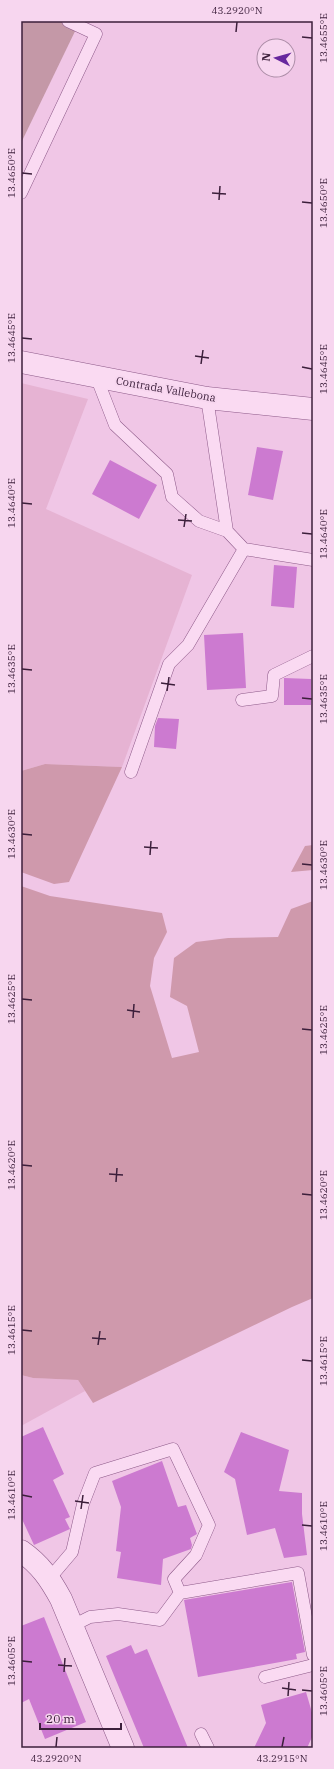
<svg xmlns="http://www.w3.org/2000/svg" width="334" height="1769" font-family="'IBM Plex Serif',serif">
	<style>
		.farmland { fill: #e6b3d3 }
		.green { fill: #cf99ac }
		.cemetery { fill: #c498a7 }
		.building { fill: #cc7ad0 }
		.lines { fill: none; stroke-linecap: round; stroke-linejoin: round }
		.service-casing { stroke: #8d5a89; stroke-width: 13 }
		.minor-casing { stroke: #8d5a89; stroke-width: 23 }
		.service { stroke: #fadaf2; stroke-width: 12 }
		.minor { stroke: #fadaf2; stroke-width: 22 }
		.ticks { fill: none; stroke: #3c1f3b; stroke-width: 1.5 }
		.labels { text-anchor: middle; dominant-baseline: central; stroke-width: 4; stroke-linejoin: round; paint-order: stroke }
		.street-label { font-size: 11px; fill: #3c1f3b; stroke: #f7d6ef }
		.neatline { fill: none; stroke: #3c1f3b; stroke-width: 1.5 }
		.ticks-label { font-size: 10px; text-anchor: middle; fill: #3c1f3b }
	</style>
	<rect width="100%" height="100%" fill="#f0c6e6"/>
	<path class="farmland" d="M21 383 88 399 46 509 192 575 122 767 45 764 21 771Z
		M21 1375 33 1378 78 1380 85 1391 21 1426Z"/>
	<path class="green" d="M45 764 122 767 69 882 54 884 21 872V771Z
		M313 845V870L291 872 305 846Z
		M21 886 50 896 162 913 167 932 154 958 150 986 172 1058 199 1052 187 1006 170 997 174 958 196 942 228 938 278 937 291 909 313 901V1298L292 1307 93 1403 78 1380 33 1378 21 1375Z"/>
	<path class="cemetery" d="M21 21H80L21 143Z"/>
	<path class="building" d="M257 447 283 451 273 500 248 495Z
		M110 460 157 485 139 519 92 494Z
		M274 565 297 567 294 608 271 606Z
		M243 633 246 688 207 690 204 635Z
		M284 678 311 679V705H284Z
		M158 718 179 719 176 749 154 747 155 726Z
		M43 1427 64 1474 53 1480 70 1517 65 1519 70 1529 34 1545 21 1517V1437Z
		M241 1432 289 1450 279 1491 302 1493V1514L307 1555 284 1558 275 1528 247 1535 235 1479 224 1472Z
		M162 1461 178 1507 186 1505 197 1534 190 1538 192 1545 191 1549 163 1559 161 1585 117 1578 121 1552 116 1551 121 1507 112 1481Z
		M292 1582 305 1652 296 1654 297 1659 198 1677 184 1600Z
		M44 1617 86 1722 45 1739 29 1699 21 1703V1626Z
		M131 1645 135 1654 147 1649 188 1748H144L106 1656Z
		M306 1692 313 1716V1735L307 1748H254L266 1723 261 1705Z"/>
	<g class="lines">
		<defs>
			<path id="service" d="M21 193 96 34 68 21
				M96 376 115 425 167 474 172 497 199 521 227 531
				M207 398 227 531 244 549 313 560
				M242 700 272 696 274 675 313 656
				M131 772 169 664 188 645 244 549
				M49 1579 72 1552 83 1504 95 1473 173 1449 209 1525 196 1555 174 1579 180 1593
				M72 1626 90 1617 118 1614 160 1620 180 1593 298 1573 313 1655
				M265 1677 313 1665
				M201 1734 208 1748"/>
			<path id="minor" d="M21 362 207 398 313 409
				M21 1551C41 1565 50 1579 61 1599L123 1748"/>
		</defs>
		<use href="#service" class="service-casing"/>
		<use href="#minor" class="minor-casing"/>
		<use href="#service" class="service"/>
		<use href="#minor" class="minor"/>
	</g>
	<path class="ticks" d="M236 32 237 22M302 37 312 38M22 173 32 174M212 193 226 194M219 200 220 186M302 202 312 203M22 338 32 339M195 356 209 358M201 364 203 350M302 367 312 369M22 503 32 504M178 520 192 521M184 527 186 514M302 533 312 534M22 669 32 670M161 683 175 685M167 691 169 677M302 698 312 699M22 834 32 835M144 847 158 848M150 855 151 841M302 864 312 865M22 999 32 1000M127 1010 140 1012M133 1018 134 1004M302 1029 312 1030M22 1165 32 1166M109 1174 123 1175M116 1182 117 1168M302 1194 312 1195M22 1330 32 1331M92 1338 106 1339M98 1345 100 1331M302 1360 312 1361M22 1495 32 1497M75 1501 89 1503M81 1509 83 1495M302 1525 312 1526M22 1661 32 1662M58 1665 72 1666M64 1672 65 1658M282 1688 296 1690M302 1690 312 1691M288 1696 289 1682M56 1747 57 1737M282 1747 284 1737"/>
	<g class="labels">
		<g class="street-label">
			<text transform="translate(166 389) rotate(10)">Contrada Vallebona</text>
		</g>
	</g>
	<rect width="334" height="1769" fill="none" stroke="#f7d6ef" stroke-width="44"/>
	<g transform="translate(276 58) rotate(276)"><circle r="19" fill="#f7d6ef" stroke="#ac8da7"/>
	<path d="M0-3L7 15L0 10L-7 15Z" fill="#67279e"/>
	<text y="-6" font-size="11" font-weight="bold" text-anchor="middle" fill="#3c1f3b">N</text>
	</g>
	<path d="M40 1723v6h81v-6" fill="none" stroke="#3c1f3b" stroke-width="2"/>
	<text x="46" y="1723" font-size="12" fill="#3c1f3b" stroke="#f7d6ef" stroke-width="3" paint-order="stroke">20 m</text>
	<rect x="22" y="22" width="290" height="1725" class="neatline"/>
	<g class="ticks-label">
		<text x="237" y="14">43.2920°N</text>
		<text transform="translate(323 38) rotate(-90)" y="4">13.4655°E</text>
		<text transform="translate(11 173) rotate(-90)" y="4">13.4650°E</text>
		<text transform="translate(323 203) rotate(-90)" y="4">13.4650°E</text>
		<text transform="translate(11 338) rotate(-90)" y="4">13.4645°E</text>
		<text transform="translate(323 369) rotate(-90)" y="4">13.4645°E</text>
		<text transform="translate(11 503) rotate(-90)" y="4">13.4640°E</text>
		<text transform="translate(323 534) rotate(-90)" y="4">13.4640°E</text>
		<text transform="translate(11 669) rotate(-90)" y="4">13.4635°E</text>
		<text transform="translate(323 699) rotate(-90)" y="4">13.4635°E</text>
		<text transform="translate(11 834) rotate(-90)" y="4">13.4630°E</text>
		<text transform="translate(323 865) rotate(-90)" y="4">13.4630°E</text>
		<text transform="translate(11 999) rotate(-90)" y="4">13.4625°E</text>
		<text transform="translate(323 1030) rotate(-90)" y="4">13.4625°E</text>
		<text transform="translate(11 1165) rotate(-90)" y="4">13.4620°E</text>
		<text transform="translate(323 1195) rotate(-90)" y="4">13.4620°E</text>
		<text transform="translate(11 1330) rotate(-90)" y="4">13.4615°E</text>
		<text transform="translate(323 1361) rotate(-90)" y="4">13.4615°E</text>
		<text transform="translate(11 1495) rotate(-90)" y="4">13.4610°E</text>
		<text transform="translate(323 1526) rotate(-90)" y="4">13.4610°E</text>
		<text transform="translate(11 1661) rotate(-90)" y="4">13.4605°E</text>
		<text transform="translate(323 1691) rotate(-90)" y="4">13.4605°E</text>
		<text x="56" y="1762">43.2920°N</text>
		<text x="282" y="1762">43.2915°N</text>
	</g>
</svg>
